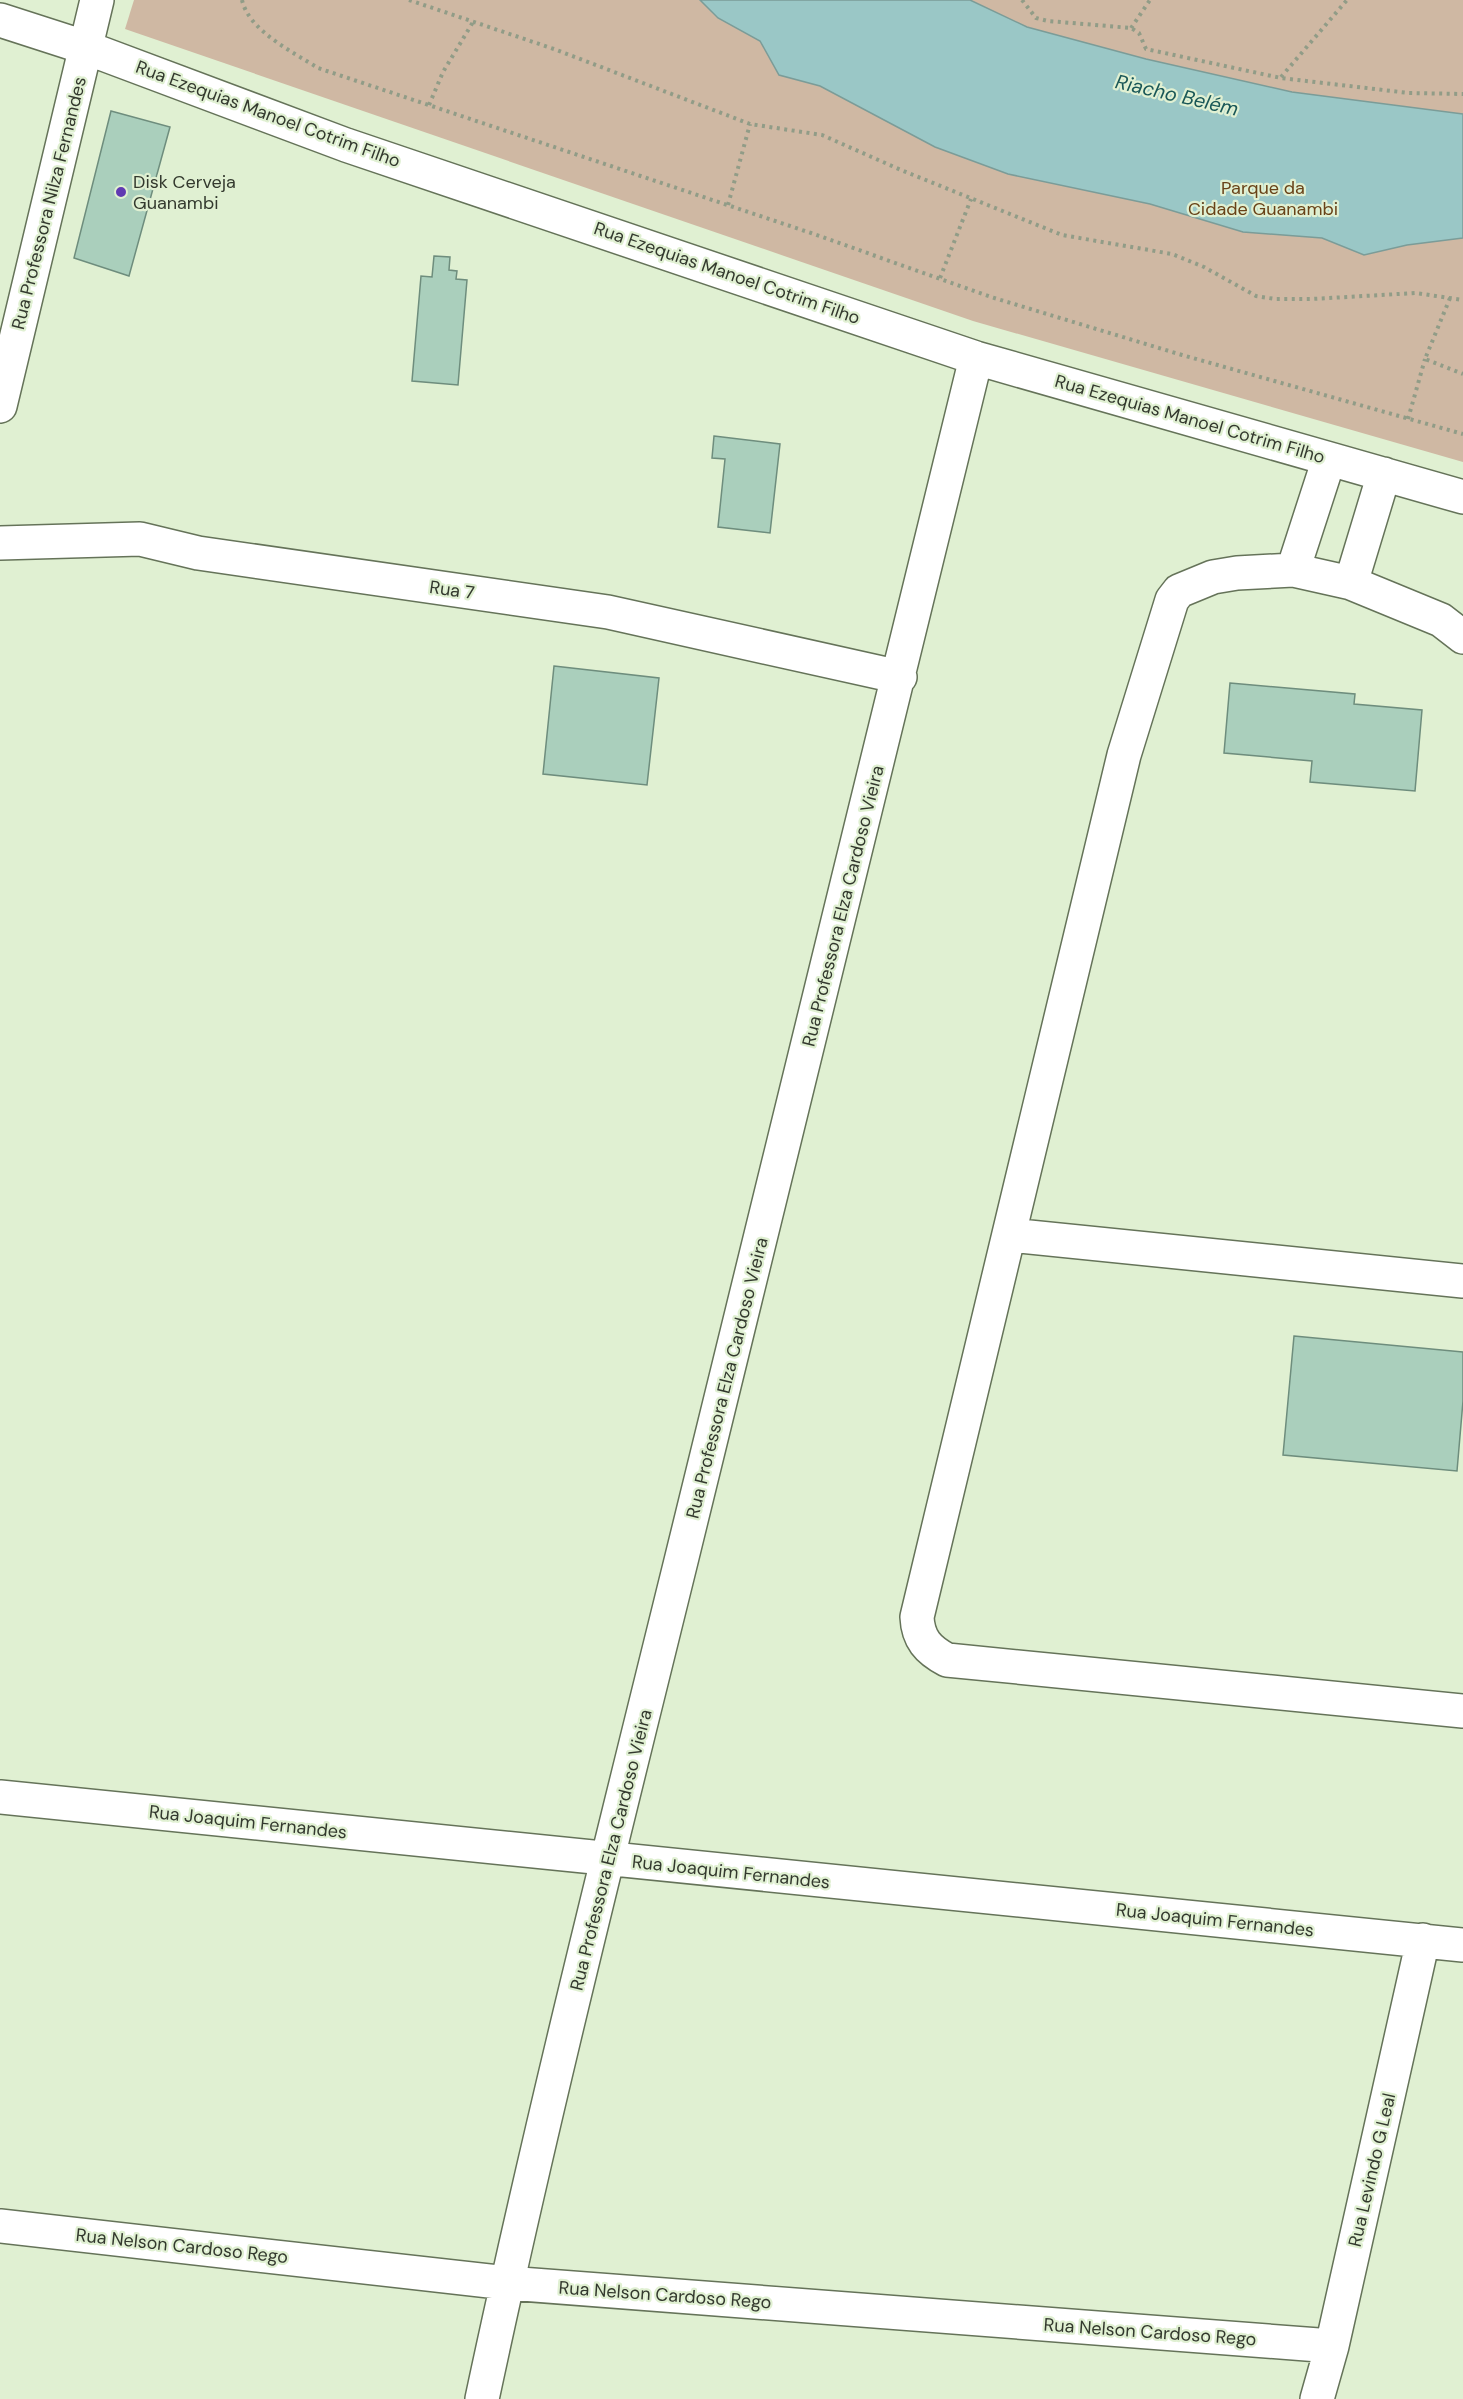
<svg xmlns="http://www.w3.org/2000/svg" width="1463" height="2399" font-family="'DM Sans',sans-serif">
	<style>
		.green { fill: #cfb8a3 }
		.water { fill: #9ac7c6; stroke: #7b9c98; stroke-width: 1.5 }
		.building { fill: #aacfbc; stroke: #6e8d7d; stroke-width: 1.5 }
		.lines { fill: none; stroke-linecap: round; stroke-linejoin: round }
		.minor-casing { stroke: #657359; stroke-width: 36 }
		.path { stroke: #919c87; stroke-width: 4; stroke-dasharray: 3 4.5; stroke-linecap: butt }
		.minor { stroke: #fff; stroke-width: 33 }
		.poi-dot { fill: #603ab2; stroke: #e0f0d2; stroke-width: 2 }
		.labels { text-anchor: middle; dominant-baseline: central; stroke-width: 4.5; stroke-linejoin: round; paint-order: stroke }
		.street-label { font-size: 18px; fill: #33392e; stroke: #e0f0d2 }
		.poi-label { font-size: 18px; fill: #33392e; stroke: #e0f0d2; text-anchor: start }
		.park-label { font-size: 18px; fill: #684218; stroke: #e0f0d2 }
		.water-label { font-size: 20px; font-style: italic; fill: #195757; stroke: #e0f0d2 }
	</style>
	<rect width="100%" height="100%" fill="#e0f0d2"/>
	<path class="green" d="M134 0H1463V462L973 321 125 29Z"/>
	<path class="water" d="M700 0H970L1027 27 1146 59 1292 92 1463 114V238L1407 245 1364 255 1322 238 1243 232 1150 204 1008 174 935 147 820 86 779 75 760 41 718 18Z"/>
	<path class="building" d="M111 111 170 127 129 276 74 258Z
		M434 256 450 257 449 270 457 271 456 279 467 280 458 385 412 381 421 276 432 277Z
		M714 436 780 444 770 533 718 527 725 459 712 458Z
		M554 666 659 678 647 785 543 774Z
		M1230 683 1355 694 1354 704 1422 710 1415 791 1310 782 1312 761 1224 753Z
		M1294 1336 1463 1352V1401L1457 1471 1283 1455Z"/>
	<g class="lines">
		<defs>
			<path id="minor" d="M0 20 87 48 346 145 976 358 1463 497
				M0 406 97 0
				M0 543 140 539 198 553 608 612 900 677
				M1293 570 1329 459
				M1351 583 1384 474
				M1463 637 1441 620 1351 583 1293 570 1237 573 1213 577 1179 591 1172 600 1124 755 917 1617C918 1639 928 1650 947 1660L1463 1711
				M1010 1235 1463 1281
				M0 1797 1463 1945
				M0 2226 507 2283 1332 2346
				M482 2399C542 2117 613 1837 682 1557 781 1157 881 758 976 358
				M1317 2399 1332 2346 1423 1940"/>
		</defs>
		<use href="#minor" class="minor-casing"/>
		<path class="path" d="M242 0C249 31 293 52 318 68L811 233 991 297 1182 355 1463 434
			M409 0 554 49 750 124 822 135 901 170 1062 235 1172 254 1204 267 1256 296 1275 299H1312L1416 293 1463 300
			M1022 0 1036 18 1048 21 1131 28 1139 33 1146 49 1281 78 1409 93 1463 94
			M1131 28 1150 0
			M1281 77 1347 0
			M429 105 443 72 473 22
			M728 205 750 124
			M940 278 971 199
			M1450 298 1425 359 1463 374
			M1408 419 1425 359"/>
		<use href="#minor" class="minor"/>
	</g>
	<circle class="poi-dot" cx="121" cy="192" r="6"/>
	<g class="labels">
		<g class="street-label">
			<text transform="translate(268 114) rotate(20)">Rua Ezequias Manoel Cotrim Filho</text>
			<text transform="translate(49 203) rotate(-76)">Rua Professora Nilza Fernandes</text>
			<text transform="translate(727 273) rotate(19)">Rua Ezequias Manoel Cotrim Filho</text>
			<text transform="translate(1190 419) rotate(16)">Rua Ezequias Manoel Cotrim Filho</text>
			<text transform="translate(452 590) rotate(8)">Rua 7</text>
			<text transform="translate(843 906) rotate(-76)">Rua Professora Elza Cardoso Vieira</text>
			<text transform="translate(727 1378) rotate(-76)">Rua Professora Elza Cardoso Vieira</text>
			<text transform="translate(248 1822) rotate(6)">Rua Joaquim Fernandes</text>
			<text transform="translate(611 1850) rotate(-76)">Rua Professora Elza Cardoso Vieira</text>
			<text transform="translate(731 1872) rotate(6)">Rua Joaquim Fernandes</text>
			<text transform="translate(1215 1920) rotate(6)">Rua Joaquim Fernandes</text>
			<text transform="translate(1372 2170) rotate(-77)">Rua Levindo G Leal</text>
			<text transform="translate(182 2246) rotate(6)">Rua Nelson Cardoso Rego</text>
			<text transform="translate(665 2295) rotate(4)">Rua Nelson Cardoso Rego</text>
			<text transform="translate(1150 2332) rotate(4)">Rua Nelson Cardoso Rego</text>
		</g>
		<g class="poi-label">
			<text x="133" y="182">Disk Cerveja<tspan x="133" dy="21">Guanambi</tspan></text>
		</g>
		<g class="park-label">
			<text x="1263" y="188">Parque da<tspan x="1263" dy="21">Cidade Guanambi</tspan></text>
		</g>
		<g class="water-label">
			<text transform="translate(1177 95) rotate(13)">Riacho Belém</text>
		</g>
	</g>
</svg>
